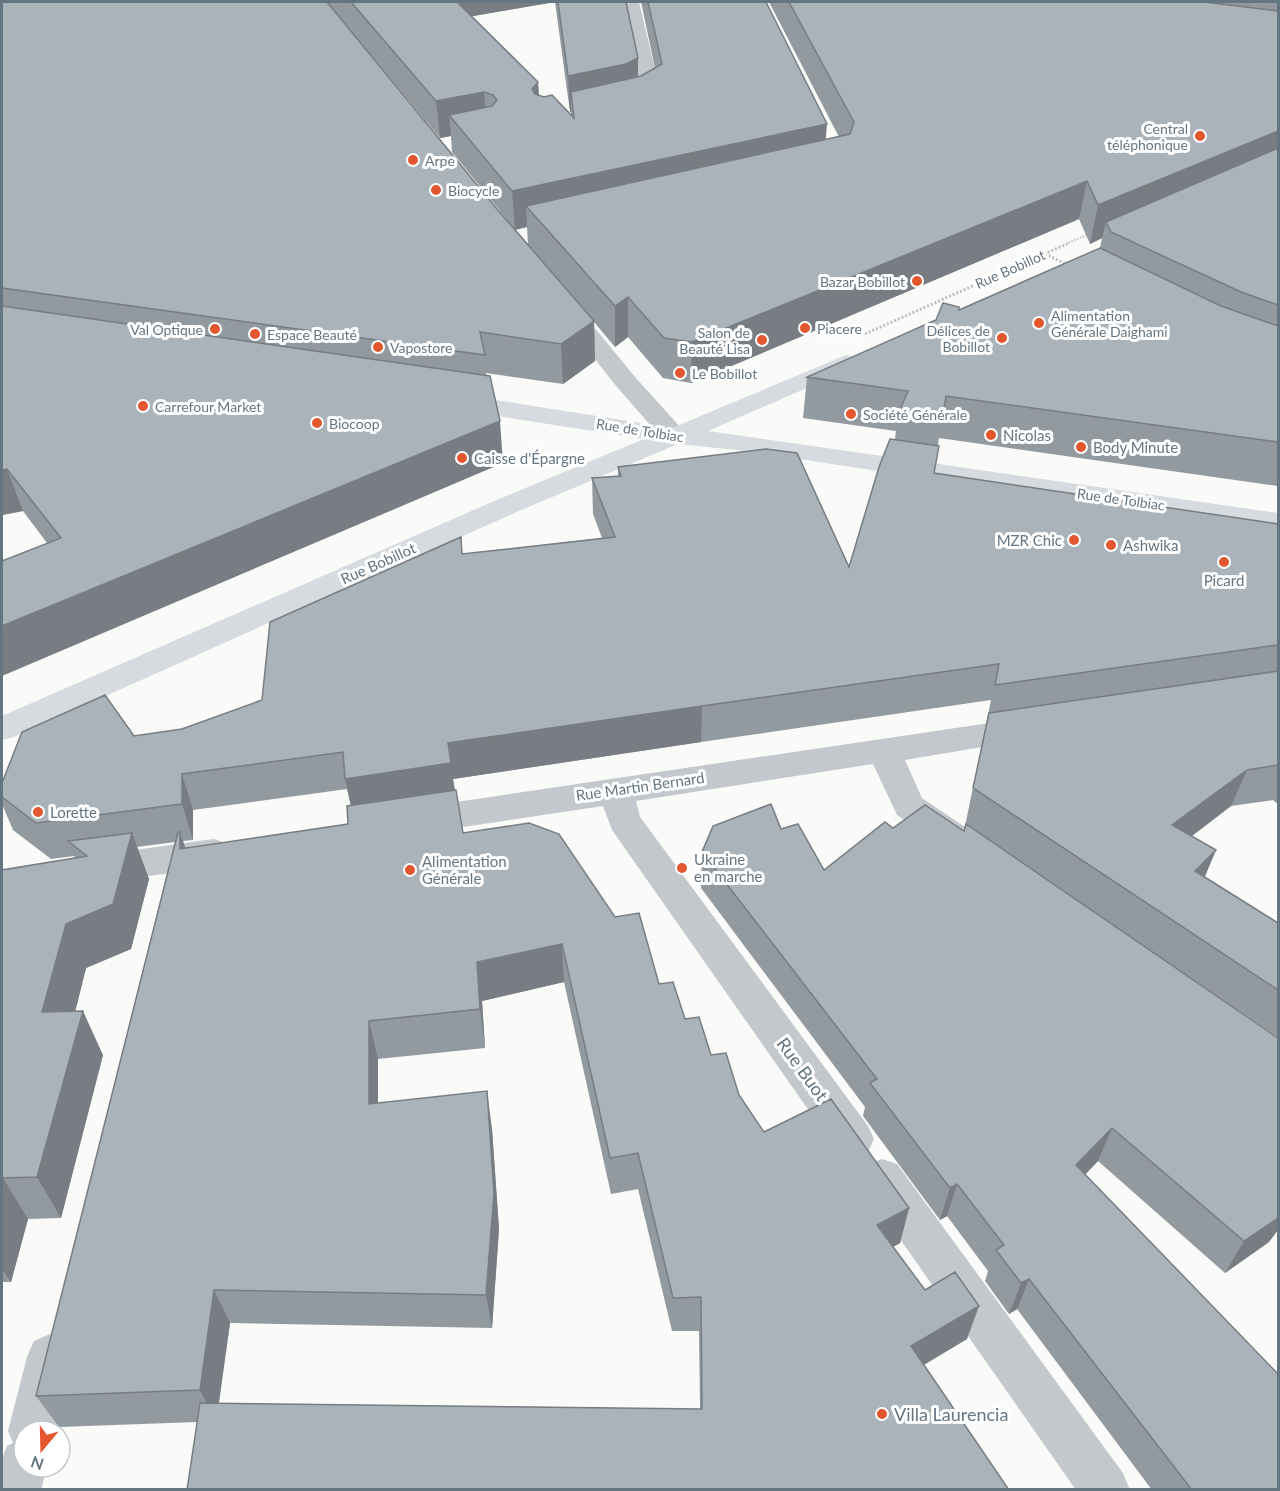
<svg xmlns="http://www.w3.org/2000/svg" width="1280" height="1491" font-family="Lato,sans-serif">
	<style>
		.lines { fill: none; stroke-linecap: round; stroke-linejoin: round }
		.path-far1 { stroke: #bbbfc2; stroke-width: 2; stroke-dasharray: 1.5 1.5; stroke-linecap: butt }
		.path { stroke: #bbbfc2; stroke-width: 3; stroke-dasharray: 2 2; stroke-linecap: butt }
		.street { fill: #c3c8cc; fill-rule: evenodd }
		.secondary { fill: #d6dbdf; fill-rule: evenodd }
		.wall { fill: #929a9f; fill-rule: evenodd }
		.shaded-wall { fill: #777d82 }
		.building { fill: #aab3b9; stroke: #777d82; stroke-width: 1.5 }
		.poi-dot { fill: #e4572e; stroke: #fff; stroke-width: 2 }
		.labels { text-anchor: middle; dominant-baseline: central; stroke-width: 6; stroke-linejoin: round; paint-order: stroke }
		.far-poi-label { font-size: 14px; fill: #657683; stroke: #fff; text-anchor: start }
		.far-street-label { font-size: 14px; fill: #657683; stroke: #fff }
		.poi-label { font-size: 15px; fill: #657683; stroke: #fff; text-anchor: start }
		.street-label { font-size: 15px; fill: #657683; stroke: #fff }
		.near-street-label { font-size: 18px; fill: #657683; stroke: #fff }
		.near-poi-label { font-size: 18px; fill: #657683; stroke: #fff; text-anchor: start }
	</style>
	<rect width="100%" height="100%" fill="#fafaf8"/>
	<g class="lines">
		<path class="path-far1" d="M1066 244 1091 233"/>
		<path class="path" d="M1045 254 1066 264
			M865 334 1069 243"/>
		<path class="street" d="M621 2H639L661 94 654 106 633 113 626 111 623 107 626 103 639 98 641 94Z
			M567 302 575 304 635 377 683 430 687 436 683 442 674 444 665 442 617 387 555 309 559 304Z
			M1029 717 1041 721 1045 729 1041 737 905 760 922 798 965 827 970 836 965 845 953 849 941 845 897 815 873 764 636 801 640 817 868 1126 874 1139 868 1152 853 1158 838 1152 612 830 603 806 416 834 404 830 399 821 404 812 416 808Z
			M214 839 226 843 232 853 226 863 214 867 98 883 85 879 80 869 85 859 98 855Z
			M882 1159 897 1164 1123 1473 1130 1490H1076L867 1192 861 1178 867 1164Z
			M50 1334 66 1341 73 1357 56 1431H24V1467H47L41 1490H2V1459L7 1446 13 1443 8 1431 27 1357 34 1341Z"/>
		<path class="secondary" d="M846 355 855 357 858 362 855 367 708 431 1278 513V531L746 451 678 444 512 514 14 737 2 740V716L492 502 644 439 452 409 443 406 439 401 443 396 452 393 672 428Z"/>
	</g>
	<path class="wall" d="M2 2 508 221 452 152 451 136 440 138 327 2H626L638 77 655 68 641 2H766L826 140 839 137 769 2H1278V486L939 438 934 473 1278 524V804L1273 800 1231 806 1192 836 1216 850 1204 877 1278 923V1037L1116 927 1269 1242 1225 1273 1098 1161 1085 1175 1278 1490H1152L1017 1309 1009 1314 985 1281 988 1271 947 1216 940 1220 863 1116 865 1107 701 888 702 852 781 829 824 870 893 828 964 831 991 700 701 742 453 779 463 833 659 984 711 1055 764 1132 909 1208 900 1243 893 1247 925 1290 967 1339 924 1365 1009 1490 197 1422 59 1427 36 1396 175 842 137 847 149 879 131 949 86 968 75 1012 103 1055 61 1218 28 1219 11 1282H2V870L75 858 74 856 51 859 13 830 2 804V783L134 736 182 729 262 700 462 554 602 538 593 514 592 478 618 476V467L849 567 895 439 896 431 803 418 807 377 1100 248 1102 238 1090 244 1079 219 691 383 663 378 628 337 615 347 594 322 595 361 563 384 486 373 503 463 47 543 23 511 2 515ZM555 2 570 112H571V115L539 95 538 82 472 16ZM527 227 528 244 515 229ZM347 789 351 806 348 824 185 848 183 841 193 840V810ZM564 982 611 1194 638 1189 672 1331H699L700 1409 219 1403 230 1323 492 1328 499 1229 492 1129 378 1103V1059L485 1048 482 1001Z"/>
	<path class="shaded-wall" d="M443 2H555L445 21Z
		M638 58V94L571 92V112H570L568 76Z
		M538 82 540 118 532 89Z
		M484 92 487 129 449 115 451 136 440 138 436 101Z
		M827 124 824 161 526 206 527 227 515 230 512 191Z
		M1278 131V163L1106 222 1102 238 1090 244 1098 205Z
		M1087 181 1079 219 691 383 692 342Z
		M628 297V337L615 347V306Z
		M594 321 595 361 563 384 561 344Z
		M500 421 503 463 2 676V626Z
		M7 469 23 511 2 515V470Z
		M702 706 701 742 453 779 456 799 353 815 345 779 448 743Z
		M1247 770 1231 806 1159 861 1172 825Z
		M182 774 193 810V840L182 804Z
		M180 832 193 872 180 849Z
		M132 833 149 879 131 949 86 968 64 1056 42 1012 66 924Z
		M1216 850 1201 886 1195 871Z
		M562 944 564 982 482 1001 485 1048 480 1009 477 962Z
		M83 1011 103 1055 61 1218 37 1177Z
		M369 1021 378 1059V1141L369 1104Z
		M487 1091 492 1129 499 1229 492 1328 486 1295Z
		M1112 1128 1098 1161 1062 1198 1076 1165Z
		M3 1178 28 1219 11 1282 2 1269V1183Z
		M957 1184 947 1216 940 1220 950 1188Z
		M909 1208 900 1243 869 1260 877 1225Z
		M1278 1218V1230L1269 1242 1225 1273 1244 1241Z
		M1029 1279 1017 1309 1009 1314 1021 1283Z
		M214 1290 230 1323 216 1421 200 1390Z
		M979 1306 967 1339 901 1378 911 1346Z"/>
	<path class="building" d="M2 2H327L496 208 594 321 561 344 480 332 485 355 2 288Z
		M351 2H457L538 82 532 89 535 94 544 97 552 95 574 118 571 92 641 76 662 64 648 2H766L827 124 512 191 449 115 492 106 497 100 493 95 484 92 436 101Z
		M558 2H626L638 58 626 64 568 76Z
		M789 2H1204L1278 11V131L1098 205 1087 181 692 342 664 338 628 297 615 306 526 206 850 134 854 122Z
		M1278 148V305L1241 292 1111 232 1106 222Z
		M1100 248 1221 306 1278 326V442L946 396 942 420 898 414 908 391 807 377 936 320 943 303 959 307V310Z
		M2 306 490 376 500 421 2 626V561L61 538 7 469 2 470Z
		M890 439 939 446 934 473 1278 524V645L995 685 999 664 702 706 448 743 451 763 345 779 343 752 182 774V804L36 823 2 797V783L22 732 105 695 134 736 182 729 262 700 270 622 461 537 462 554 615 537 592 478 621 476 618 467 766 449 797 453 849 567 879 467Z
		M1278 671V765L1247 770 1172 825 1216 850 1195 871 1278 923V990L973 788 989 713Z
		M456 790 463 833 529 823 559 834 615 917 639 913 659 984 673 982 685 1019 699 1017 711 1055 726 1053 739 1095 764 1132 831 1099 909 1208 877 1225 925 1290 955 1272 979 1306 911 1346 1009 1490H187L200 1403 702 1409 701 1297 673 1298 638 1153 610 1158 562 944 477 962 480 1009 369 1021V1104L487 1091 494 1193 486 1295 214 1290 200 1390 36 1396 178 832H180V849L348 824 347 806Z
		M771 804 781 829 798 824 824 870 885 822 893 828 925 805 964 831 966 824 1278 1038V1218L1244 1241 1112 1128 1076 1165 1278 1374V1490H1192L1029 1279 1021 1283 996 1250 1004 1245 957 1184 950 1188 870 1083 877 1079 702 852 713 826Z
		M132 833 113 904 66 924 42 1012 83 1011 37 1177 3 1178 2 1183V870L87 856 68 841Z"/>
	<g class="poi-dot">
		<circle cx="1200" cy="136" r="6"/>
		<circle cx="413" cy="160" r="6"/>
		<circle cx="436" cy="190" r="6"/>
		<circle cx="917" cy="281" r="6"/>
		<circle cx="1039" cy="323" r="6"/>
		<circle cx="805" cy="328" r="6"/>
		<circle cx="215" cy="329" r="6"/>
		<circle cx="255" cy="334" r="6"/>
		<circle cx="1002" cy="338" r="6"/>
		<circle cx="762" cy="340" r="6"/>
		<circle cx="378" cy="347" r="6"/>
		<circle cx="680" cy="373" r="6"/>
		<circle cx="143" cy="406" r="6"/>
		<circle cx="851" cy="414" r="6"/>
		<circle cx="317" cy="423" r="6"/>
		<circle cx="991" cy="435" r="6"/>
		<circle cx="1081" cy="447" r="6"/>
		<circle cx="462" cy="458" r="6"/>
		<circle cx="1074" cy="540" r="6"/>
		<circle cx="1111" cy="545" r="6"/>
		<circle cx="1224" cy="562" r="6"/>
		<circle cx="38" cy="812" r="6"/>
		<circle cx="682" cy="868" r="6"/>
		<circle cx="410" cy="870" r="6"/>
		<circle cx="882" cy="1414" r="6"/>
	</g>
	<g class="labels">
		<g class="far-poi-label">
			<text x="1188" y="128" text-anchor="end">Central<tspan x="1188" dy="16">téléphonique</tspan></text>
			<text x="425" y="160">Arpe</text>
			<text x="448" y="190">Biocycle</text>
			<text x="905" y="281" text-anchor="end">Bazar Bobillot</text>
			<text x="1051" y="315">Alimentation<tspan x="1051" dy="16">Générale Daighami</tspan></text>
			<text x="817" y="328">Piacere</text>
			<text x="203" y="329" text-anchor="end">Val Optique</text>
			<text x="990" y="330" text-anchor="end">Délices de<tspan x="990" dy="16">Bobillot</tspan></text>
			<text x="750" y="332" text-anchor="end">Salon de<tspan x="750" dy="16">Beauté Lisa</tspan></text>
			<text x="267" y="334">Espace Beauté</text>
			<text x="390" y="347">Vapostore</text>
			<text x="692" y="373">Le Bobillot</text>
			<text x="155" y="406">Carrefour Market</text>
			<text x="863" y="414">Société Générale</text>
			<text x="329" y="423">Biocoop</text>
		</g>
		<g class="far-street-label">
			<text transform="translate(1010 269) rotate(-24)">Rue Bobillot</text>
			<text transform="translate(640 430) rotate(9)">Rue de Tolbiac</text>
			<text transform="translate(1121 499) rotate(8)">Rue de Tolbiac</text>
		</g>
		<g class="poi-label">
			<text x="1003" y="435">Nicolas</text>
			<text x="1093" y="447">Body Minute</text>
			<text x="474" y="458">Caisse d'Épargne</text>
			<text x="1062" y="540" text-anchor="end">MZR Chic</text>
			<text x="1123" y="545">Ashwika</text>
			<text x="1224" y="580" text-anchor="middle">Picard</text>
			<text x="50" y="812">Lorette</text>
			<text x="694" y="859">Ukraine<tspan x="694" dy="17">en marche</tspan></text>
			<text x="422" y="861">Alimentation<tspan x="422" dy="17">Générale</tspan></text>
		</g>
		<g class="street-label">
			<text transform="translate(378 563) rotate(-24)">Rue Bobillot</text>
			<text transform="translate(640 786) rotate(-8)">Rue Martin Bernard</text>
		</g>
		<g class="near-street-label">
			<text transform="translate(803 1069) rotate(54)">Rue Buot</text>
		</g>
		<g class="near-poi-label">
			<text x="894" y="1414">Villa Laurencia</text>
		</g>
	</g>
	<rect width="1280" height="1491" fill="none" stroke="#657683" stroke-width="6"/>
	<g transform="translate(42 1449) rotate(199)"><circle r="28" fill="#ffffff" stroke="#c1c8cd" stroke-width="1.5"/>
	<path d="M0-4.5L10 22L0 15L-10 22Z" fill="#e4572e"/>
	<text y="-9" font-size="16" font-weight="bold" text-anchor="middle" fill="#657683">N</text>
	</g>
</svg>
